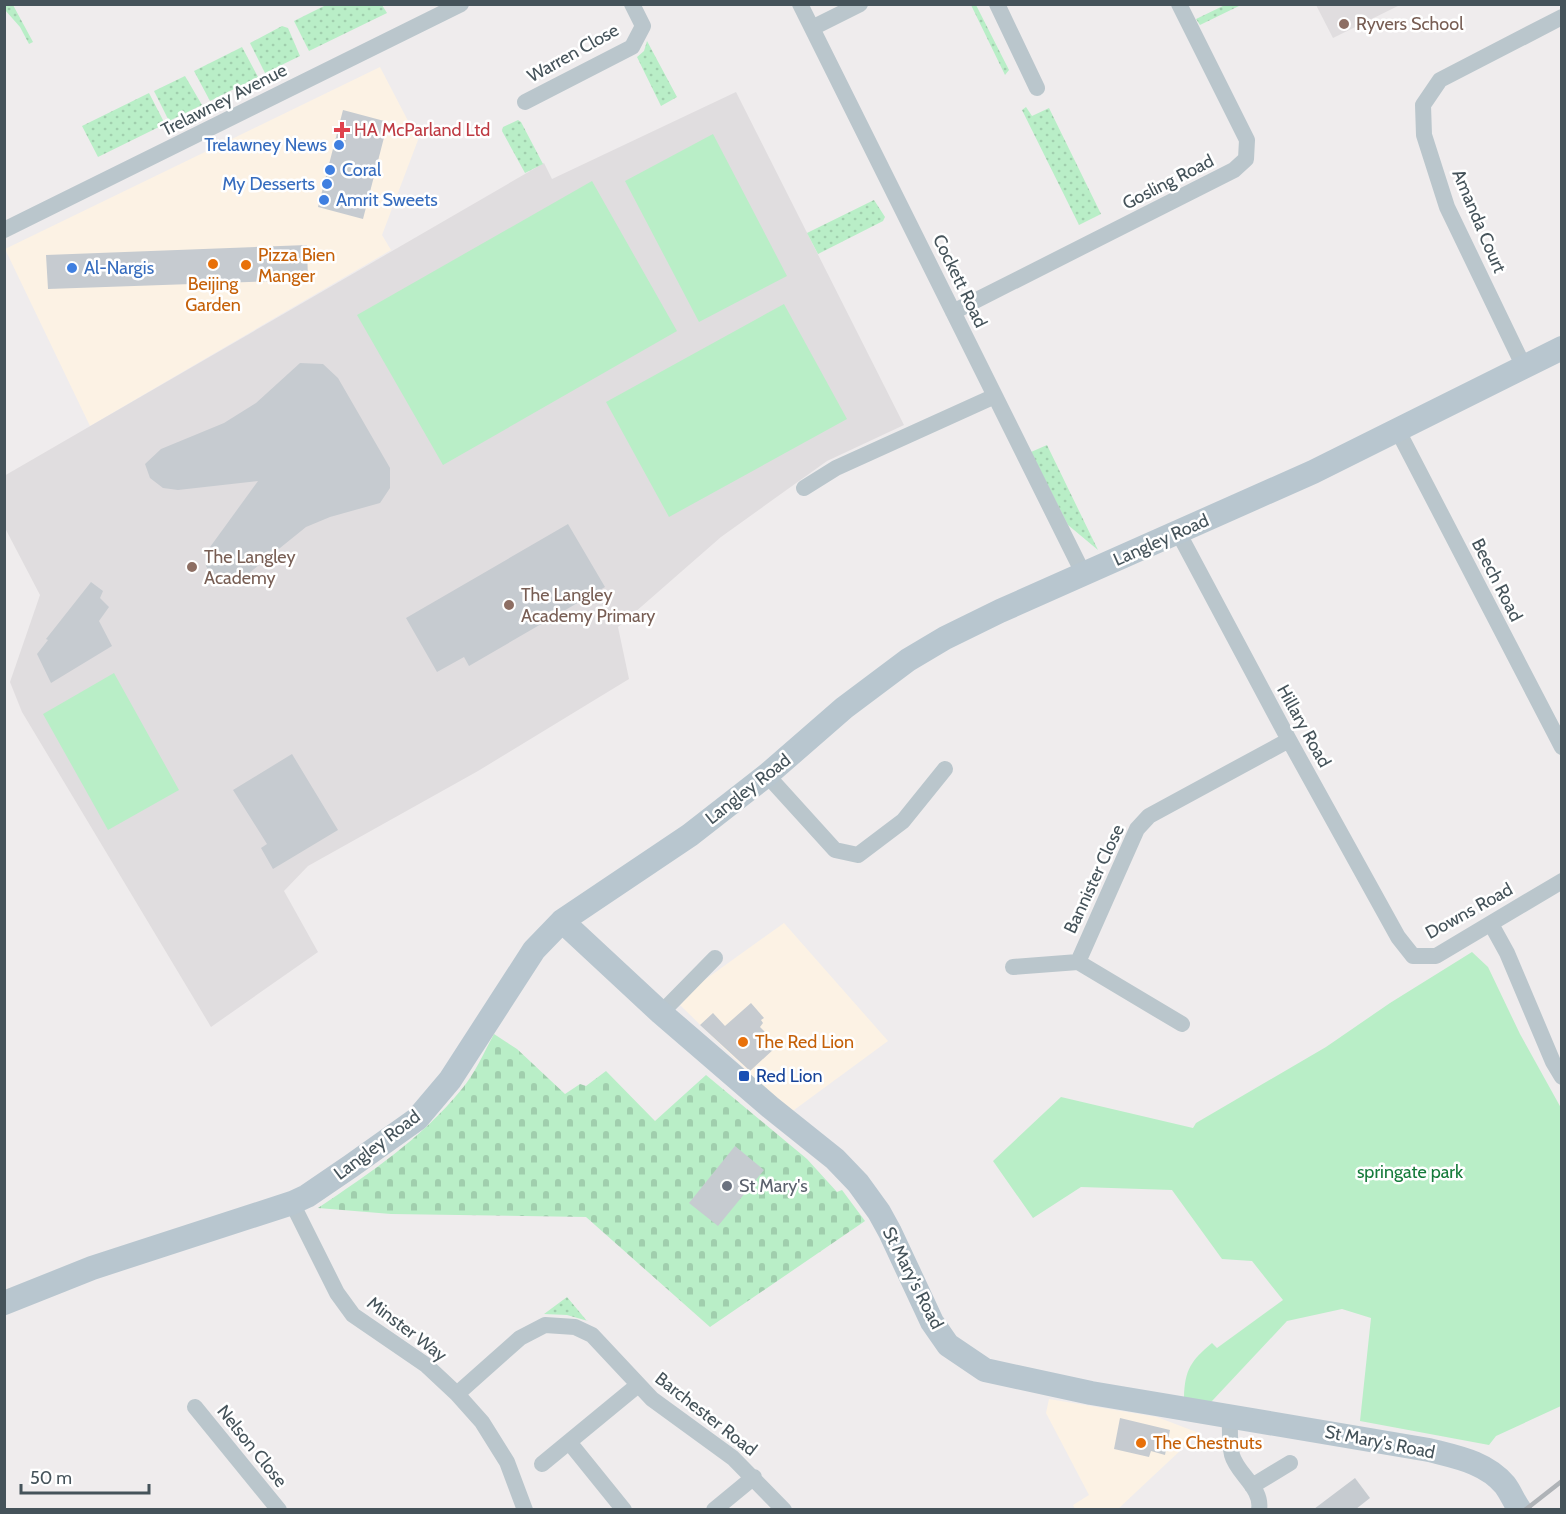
<svg xmlns="http://www.w3.org/2000/svg" width="1566" height="1514" font-family="Cabin,sans-serif">
	<style>
		.commercial { fill: #fcf2e4 }
		.education { fill: #e0dddf }
		.grass { fill: url(#grass-dots) }
		.cemetery { fill: url(#cemetery-stones) }
		.green { fill: #b9eec7 }
		.building { fill: #c6cbd0 }
		.lines { fill: none; stroke-linecap: round; stroke-linejoin: round }
		.street { stroke: #bac6cc; stroke-width: 16 }
		.secondary { stroke: #b8c6cf; stroke-width: 24 }
		.rail { stroke: #afb3b7; stroke-width: 4.5 }
		.education-dot { fill: #8d6e63; stroke: #fff; stroke-width: 2 }
		.health-dot { fill: #e0444e; stroke: #fff; stroke-width: 2 }
		.shop-dot { fill: #3f7fe0; stroke: #fff; stroke-width: 2 }
		.food-dot { fill: #e8710a; stroke: #fff; stroke-width: 2 }
		.transit-dot { fill: #1a4fb4; stroke: #fff; stroke-width: 2 }
		.worship-dot { fill: #6b7280; stroke: #fff; stroke-width: 2 }
		.labels { text-anchor: middle; dominant-baseline: central; stroke-width: 5; stroke-linejoin: round; paint-order: stroke }
		.education-label { font-size: 18px; fill: #785e54; stroke: #fff; text-anchor: start }
		.street-label { font-size: 18px; fill: #45535a; stroke: #fff }
		.health-label { font-size: 18px; fill: #be3a42; stroke: #fff; text-anchor: start }
		.shop-label { font-size: 18px; fill: #366cbe; stroke: #fff; text-anchor: start }
		.food-label { font-size: 18px; fill: #c56008; stroke: #fff; text-anchor: start }
		.transit-label { font-size: 18px; fill: #164399; stroke: #fff; text-anchor: start }
		.park-label { font-size: 18px; fill: #167b3b; stroke: #fff }
		.worship-label { font-size: 18px; fill: #5b616d; stroke: #fff; text-anchor: start }
	</style>
	<defs>
		<pattern id="grass-dots" width="8" height="8" patternUnits="userSpaceOnUse" patternTransform="scale(1.5)"><rect width="8" height="8" fill="#b9eec7"/><path d="M2 2h.1M6 6h.1" fill="none" stroke="#a0cead" stroke-width="1.8" stroke-linecap="round"/></pattern>
		<pattern id="cemetery-stones" width="16" height="16" patternUnits="userSpaceOnUse" patternTransform="scale(1.5)"><rect width="16" height="16" fill="#b9eec7"/><path d="M2 7V4a2 2 0 0 1 4 0v3zM10 15v-3a2 2 0 0 1 4 0v3z" fill="#a0cead"/></pattern>
	</defs>
	<rect width="100%" height="100%" fill="#efeced"/>
	<path class="commercial" d="M380 67 418 140 382 235 391 250 90 426 5 249Z
		M784 923 888 1041 790 1113 680 1005 699 984Z
		M1049 1399 1157 1417 1199 1433 1118 1509H1075L1073 1505 1089 1495 1046 1413Z"/>
	<path class="education" d="M1316 5H1400L1333 38Z
		M736 92 904 425 827 461 721 537 618 627 629 679 478 771 308 866 284 891 318 952 211 1027 22 712 10 682 40 595 5 528 4 476 544 163 552 179Z"/>
	<path class="grass" d="M5 4 13 5 33 42 29 44 20 27 5 10Z
		M326 5H382L387 13 309 51 294 21Z
		M971 5H976L1009 70 1005 75Z
		M1225 5H1241L1200 25 1196 19Z
		M282 26 288 28 300 56 265 73 250 43Z
		M647 41 677 97 661 106 637 57 644 51Z
		M242 47 258 77 210 101 194 71Z
		M185 76 202 105 169 121 154 91Z
		M149 93 165 124 98 157 82 126Z
		M1026 107 1032 116 1049 108 1101 214 1079 225 1022 110Z
		M518 120 521 122 543 164 525 173 502 131 503 127Z
		M874 200 885 217 883 221 818 254 807 233Z
		M1047 445 1098 550 1068 525 1031 452Z
		M567 1297 587 1321H588L567 1315 544 1314Z"/>
	<path class="cemetery" d="M494 1034 517 1049 565 1094 580 1084 586 1086 606 1071 655 1121 706 1075 807 1159 837 1192 842 1190 865 1221 710 1327 586 1217 391 1214 318 1208C370 1173 421 1139 461 1090 475 1074 484 1052 494 1034Z"/>
	<path class="green" d="M713 134 787 276 699 322 625 181Z
		M592 181 677 331 443 465 357 315Z
		M784 304 847 419 669 517 606 402Z
		M114 673 179 790 108 830 43 714Z
		M1472 952 1488 967 1520 1034 1561 1108V1406L1496 1436 1489 1445 1360 1421 1371 1318 1342 1309 1287 1321 1212 1401 1206 1402 1184 1397C1185 1369 1191 1361 1212 1343L1217 1348 1283 1300 1252 1261 1222 1259 1172 1190 1081 1187 1033 1218 993 1161 1061 1097 1193 1128 1196 1123 1326 1047 1390 1003Z"/>
	<path class="building" d="M343 110 388 122 363 219 318 207Z
		M307 245 308 280 48 289 46 255Z
		M300 363 323 364 338 378 390 468V488L380 503 330 517 306 527 233 586 215 581 206 566 205 554 258 481 178 490 163 488 150 478 145 464 161 449 224 423 256 403Z
		M568 524 605 587 469 666 464 657 437 672 406 618Z
		M91 582 103 591 100 598 109 607 99 621 112 646 51 683 37 654 48 640 46 639Z
		M292 754 338 830 273 869 261 848 267 844 233 790Z
		M751 1003 764 1018 761 1020 763 1023 760 1027 766 1033 763 1035 775 1048 750 1071 700 1025 713 1013 725 1026Z
		M735 1146 764 1170 718 1226 689 1203Z
		M1120 1418 1170 1430 1165 1455 1151 1451 1149 1457 1114 1449Z
		M1355 1478 1370 1498 1356 1509H1314Z"/>
	<g class="lines">
		<path class="street" d="M800 4 1084 575
			M997 4 1037 88
			M812 28 860 4
			M525 102 632 47 643 26 632 4
			M4 230 461 4
			M953 312 1234 170 1246 159 1247 140 1179 4
			M1524 367 1447 207 1424 135 1423 105 1440 80 1562 17
			M1398 431 1562 747
			M804 488 836 468 995 396
			M1178 532 1289 740 1398 937 1413 956H1436L1562 881
			M767 775 835 850 858 855 903 821 945 769
			M1491 924 1507 953 1553 1062 1562 1077
			M1013 967 1078 962
			M661 1013 715 958
			M1182 1024 1078 962 1137 829 1149 816 1289 740
			M292 1203 337 1293 353 1315 426 1365 457 1394 482 1422 507 1462 525 1510
			M457 1394 520 1338 545 1325 575 1327 592 1335 652 1399 733 1458 784 1510
			M195 1407 279 1510
			M1230 1416C1230 1429 1229 1442 1232 1455 1237 1474 1263 1488 1259 1510
			M569 1442 624 1510
			M542 1464 638 1385
			M1252 1486 1290 1463
			M714 1510 754 1477"/>
		<path class="secondary" d="M562 921 661 1013 770 1107 835 1159 858 1183 879 1212 890 1232 932 1322 948 1345 985 1370 1091 1393 1429 1450C1456 1457 1486 1462 1505 1485 1511 1493 1514 1502 1520 1510
			M4 1303 92 1268 292 1203 307 1196 351 1166 417 1119 450 1080 534 950 562 921 690 835 767 775 844 708 908 660 945 638 1000 611 1313 472 1562 348"/>
		<path class="rail" d="M1525 1510 1562 1481"/>
	</g>
	<g class="education-dot">
		<circle cx="1344" cy="24" r="6"/>
		<circle cx="192" cy="567" r="6"/>
		<circle cx="509" cy="605" r="6"/>
	</g>
	<path class="health-dot" d="M339 121h6v6h6v6h-6v6h-6v-6h-6v-6h6z"/>
	<g class="shop-dot">
		<circle cx="339" cy="145" r="6"/>
		<circle cx="330" cy="170" r="6"/>
		<circle cx="327" cy="184" r="6"/>
		<circle cx="324" cy="200" r="6"/>
		<circle cx="72" cy="268" r="6"/>
	</g>
	<g class="food-dot">
		<circle cx="213" cy="264" r="6"/>
		<circle cx="246" cy="265" r="6"/>
		<circle cx="743" cy="1042" r="6"/>
		<circle cx="1141" cy="1443" r="6"/>
	</g>
	<rect class="transit-dot" x="738" y="1070" width="12" height="12" rx="3"/>
	<circle class="worship-dot" cx="727" cy="1186" r="6"/>
	<g class="labels">
		<g class="education-label">
			<text x="1356" y="24">Ryvers School</text>
			<text x="204" y="557">The Langley<tspan x="204" dy="21">Academy</tspan></text>
			<text x="521" y="595">The Langley<tspan x="521" dy="21">Academy Primary</tspan></text>
		</g>
		<g class="street-label">
			<text transform="translate(573 53) rotate(-29)">Warren Close</text>
			<text transform="translate(224 100) rotate(-27)">Trelawney Avenue</text>
			<text transform="translate(1168 182) rotate(-27)">Gosling Road</text>
			<text transform="translate(1479 221) rotate(67)">Amanda Court</text>
			<text transform="translate(960 281) rotate(64)">Cockett Road</text>
			<text transform="translate(1161 540) rotate(-24)">Langley Road</text>
			<text transform="translate(1497 580) rotate(63)">Beech Road</text>
			<text transform="translate(1304 726) rotate(61)">Hillary Road</text>
			<text transform="translate(748 789) rotate(-38)">Langley Road</text>
			<text transform="translate(1094 879) rotate(-65)">Bannister Close</text>
			<text transform="translate(1469 911) rotate(-29)">Downs Road</text>
			<text transform="translate(377 1145) rotate(-37)">Langley Road</text>
			<text transform="translate(913 1278) rotate(63)">St Mary's Road</text>
			<text transform="translate(407 1329) rotate(37)">Minster Way</text>
			<text transform="translate(706 1414) rotate(38)">Barchester Road</text>
			<text transform="translate(1380 1442) rotate(11)">St Mary's Road</text>
			<text transform="translate(252 1446) rotate(51)">Nelson Close</text>
		</g>
		<g class="health-label">
			<text x="354" y="130">HA McParland Ltd</text>
		</g>
		<g class="shop-label">
			<text x="327" y="145" text-anchor="end">Trelawney News</text>
			<text x="342" y="170">Coral</text>
			<text x="315" y="184" text-anchor="end">My Desserts</text>
			<text x="336" y="200">Amrit Sweets</text>
			<text x="84" y="268">Al-Nargis</text>
		</g>
		<g class="food-label">
			<text x="258" y="255">Pizza Bien<tspan x="258" dy="21">Manger</tspan></text>
			<text x="213" y="284" text-anchor="middle">Beijing<tspan x="213" dy="21">Garden</tspan></text>
			<text x="755" y="1042">The Red Lion</text>
			<text x="1153" y="1443">The Chestnuts</text>
		</g>
		<g class="transit-label">
			<text x="756" y="1076">Red Lion</text>
		</g>
		<g class="park-label">
			<text x="1410" y="1172">springate park</text>
		</g>
		<g class="worship-label">
			<text x="739" y="1186">St Mary's</text>
		</g>
	</g>
	<rect width="1566" height="1514" fill="none" stroke="#45535a" stroke-width="12"/>
	<path d="M21 1484v9h128v-9" fill="none" stroke="#45535a" stroke-width="3"/>
	<text x="30" y="1484" font-size="18" fill="#45535a" stroke="#ffffff" stroke-width="4.5" paint-order="stroke">50 m</text>
</svg>
